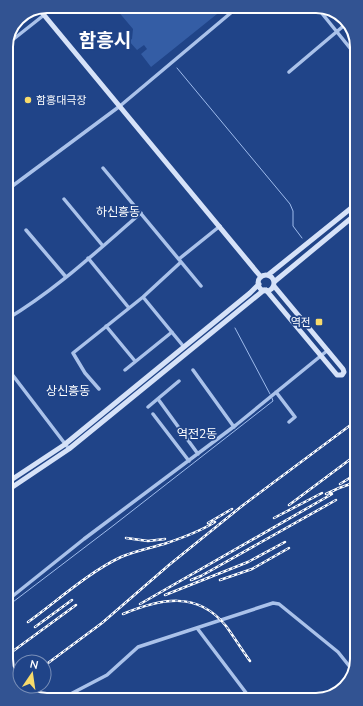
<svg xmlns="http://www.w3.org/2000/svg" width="363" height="706" font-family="'Nunito Sans','Noto Sans KR',sans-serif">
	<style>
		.park { fill: #345da5 }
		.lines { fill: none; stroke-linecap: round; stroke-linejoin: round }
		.stream { stroke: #9ebbec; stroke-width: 1 }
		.street { stroke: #aac2ea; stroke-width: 3.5 }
		.secondary { stroke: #d6e2f8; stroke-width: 5 }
		.rail-casing { stroke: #fff; stroke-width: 2.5 }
		.rail { stroke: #204488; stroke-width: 1; stroke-dasharray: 3; stroke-linecap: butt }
		.poi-dot { fill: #f8db6b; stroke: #204488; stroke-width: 1.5 }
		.labels { text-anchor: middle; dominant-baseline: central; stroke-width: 3.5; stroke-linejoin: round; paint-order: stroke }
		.poi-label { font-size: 11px; fill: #fff; stroke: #204488; text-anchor: start }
		.neighbourhood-label { font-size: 12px; fill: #fff; stroke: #204488 }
		.town-label { font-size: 19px; font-weight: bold; fill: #fff; stroke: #204488 }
		.rim { fill: none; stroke: #fff; stroke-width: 2 }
	</style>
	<rect width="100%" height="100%" fill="#204488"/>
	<path class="park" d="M101 6H227L151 67 141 54 147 49 144 45 137 50 129 41 132 39 133 29 117 10H107L105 11Z"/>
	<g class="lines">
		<path class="stream" d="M177 68 290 204 293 211V226L302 238
			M235 328 270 394
			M9 605 114 525 273 401 272 398"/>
		<path class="street" d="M316 6 354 53
			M6 45 44 15
			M289 72 347 23
			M103 168 201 286
			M7 190 120 106 239 6
			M64 199 103 246
			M26 230 66 277
			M88 258 129 308
			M179 259 220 226
			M143 297 184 347
			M7 319C56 290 98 250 141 213
			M106 326 135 361
			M8 369 69 449
			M125 370 172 332
			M193 370 234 427
			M99 389 85 373 73 353 143 297 181 262
			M276 392 295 417 289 422
			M158 399 198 454
			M148 407 179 381
			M153 414 189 461
			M9 599 84 539 236 425 328 350
			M197 628 250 698
			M59 700 107 675 138 647 273 603 279 604 338 652 354 672"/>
		<path class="secondary" d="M39 9 261 277
			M268 275 355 205
			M258 283a8 8 0 1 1 16 0a8 8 0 1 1-16 0Z
			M274 282 355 215
			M266 290 337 375H342L344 372 343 369 274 286
			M8 482 64 445 250 293 259 284
			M8 490 69 449 264 290"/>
		<defs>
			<path id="rail" d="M340 484 356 474
				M326 494 339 488 356 482
				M289 505 356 455
				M274 518 322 493
				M208 523 232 509
				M126 538 148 541 165 539
				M191 580 201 576 336 500
				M220 580 252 569 289 548
				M165 595 248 562 285 542
				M140 604 332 494
				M123 614C160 599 197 590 226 626 234 637 242 650 250 661
				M28 622C57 601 89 572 121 557 135 551 150 548 164 544 182 538 199 532 215 522
				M35 627 72 600
				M9 654 76 605
				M44 666 102 623 169 565 242 506 356 421
				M18 686 20 685"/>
		</defs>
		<use href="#rail" class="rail-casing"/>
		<use href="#rail" class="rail"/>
	</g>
	<g class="poi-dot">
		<circle cx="28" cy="100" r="4"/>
		<rect x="315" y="318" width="8" height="8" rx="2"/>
	</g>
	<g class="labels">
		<g class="poi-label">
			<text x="36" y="100">함흥대극장</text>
			<text x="311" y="322" text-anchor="end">역전</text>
		</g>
		<g class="neighbourhood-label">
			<text x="118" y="212">하신흥동</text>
			<text x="68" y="391">상신흥동</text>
			<text x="197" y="434">역전2동</text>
		</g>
		<g class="town-label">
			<text x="105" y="41">함흥시</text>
		</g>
	</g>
	<path d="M0 0H363V706H0ZM47 13H316A34 34 0 0 1 350 47V659A34 34 0 0 1 316 693H47A34 34 0 0 1 13 659V47A34 34 0 0 1 47 13Z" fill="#325392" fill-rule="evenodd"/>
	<path class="rim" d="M47 13H316A34 34 0 0 1 350 47V659A34 34 0 0 1 316 693H47A34 34 0 0 1 13 659V47A34 34 0 0 1 47 13Z"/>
	<g transform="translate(32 674) rotate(13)"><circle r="19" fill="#204488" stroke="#798fb8"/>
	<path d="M0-3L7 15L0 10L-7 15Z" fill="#f8db6b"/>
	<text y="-6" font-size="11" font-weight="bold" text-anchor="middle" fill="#ffffff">N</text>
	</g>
</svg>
